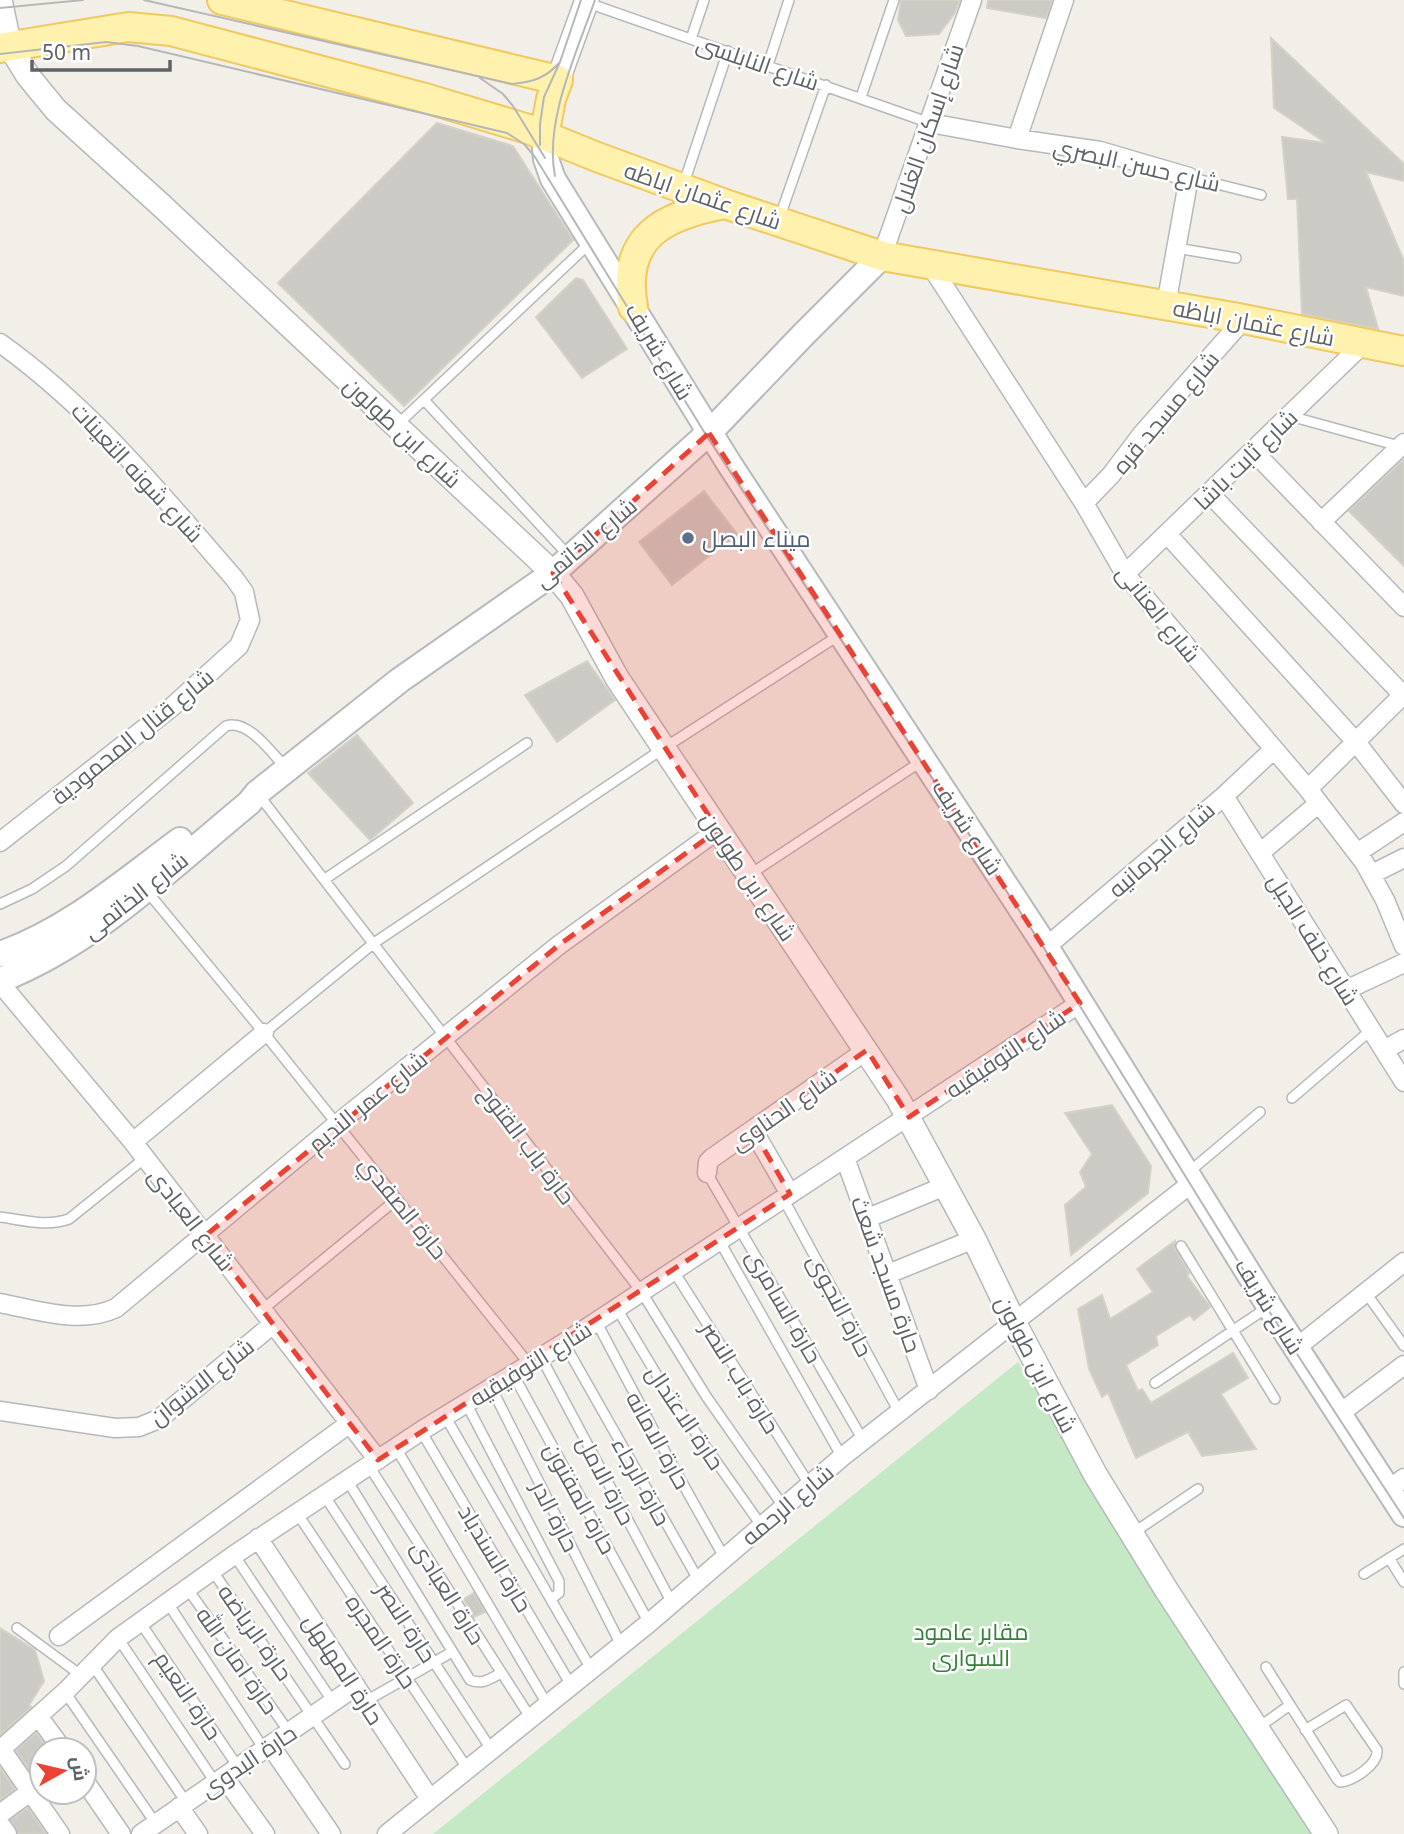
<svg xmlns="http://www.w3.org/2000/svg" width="1404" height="1834" font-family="'Noto Sans',Cairo,sans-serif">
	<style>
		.green { fill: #c5e8c5 }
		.building { fill: #cccac5; stroke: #d6d1c6; stroke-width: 2 }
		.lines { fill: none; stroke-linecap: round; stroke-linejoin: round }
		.service-casing { stroke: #b5b8bc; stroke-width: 12 }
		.minor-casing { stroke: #b5b8bc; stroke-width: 21 }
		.tertiary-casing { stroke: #b5b8bc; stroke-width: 26 }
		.secondary-casing { stroke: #b6babf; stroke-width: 28 }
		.primary-casing { stroke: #f2c960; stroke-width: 32 }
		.service { stroke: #fff; stroke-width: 9 }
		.minor { stroke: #fff; stroke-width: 18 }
		.tertiary { stroke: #fff; stroke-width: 23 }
		.secondary { stroke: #fff; stroke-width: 24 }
		.primary { stroke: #fff2af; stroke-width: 28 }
		.tram { stroke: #b6b7b8; stroke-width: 2 }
		.marked { fill: #ea4335; fill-opacity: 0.2; stroke: #ea4335; stroke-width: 5; stroke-dasharray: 14 9; stroke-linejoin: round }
		.service-dot { fill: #5c6f8a; stroke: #fff; stroke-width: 2.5 }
		.labels { text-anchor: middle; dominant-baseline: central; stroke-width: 5; stroke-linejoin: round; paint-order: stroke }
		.street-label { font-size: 23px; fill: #5f6368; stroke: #fff }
		.service-label { font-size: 23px; fill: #4e5e75; stroke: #fff; text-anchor: start }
		.park-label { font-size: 23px; fill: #348238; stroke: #fff }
	</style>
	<rect width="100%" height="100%" fill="#f1efe8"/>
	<path class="green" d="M1018 1362 1320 1834H433Z"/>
	<path class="building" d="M901 0H960L954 14 939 34 906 36 898 20Z
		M988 0H1052L1046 18 987 8Z
		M1271 38 1404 164V181L1366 172 1404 261V296L1366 287 1378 329 1302 314 1297 199H1288L1282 137 1326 143 1274 108Z
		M437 123 513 146 573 240 404 406 278 283Z
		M576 278 583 280 627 349 582 378 536 317Z
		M1404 459V566L1349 511Z
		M704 491 737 534 672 585 639 542Z
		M587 661 615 700 557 742 525 695Z
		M357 735 413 803 370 840 308 773Z
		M1112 1105 1151 1166 1148 1193 1071 1255 1065 1205 1086 1187 1080 1172 1092 1154 1065 1113Z
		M1175 1241V1249L1189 1273 1187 1276 1210 1307 1194 1320 1190 1315 1156 1336 1158 1345 1126 1365 1138 1391 1142 1389 1151 1403 1233 1353 1248 1378 1221 1394 1256 1449 1202 1456 1188 1432 1136 1458 1108 1393 1102 1397 1089 1369 1078 1309 1102 1295 1110 1319 1153 1292 1137 1269Z
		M474 1593 485 1612 474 1617 464 1599Z
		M0 1628 35 1650 44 1681 29 1705 31 1707 0 1735Z
		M36 1733 49 1750H42V1772L33 1775 16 1751Z
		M0 1768 15 1789 0 1800Z
		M28 1808 46 1834H18L11 1820Z"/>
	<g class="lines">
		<defs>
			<path id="service" d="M588 3 930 123
				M691 39 704 0
				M768 65 789 0
				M861 97 894 0
				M1189 177 1261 195
				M683 186 728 51
				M779 219 826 85
				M1176 248 1236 258
				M425 401 569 556
				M1290 416 1399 446
				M397 425 591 242
				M258 794 641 1291 706 1396 783 1506
				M749 875 922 761
				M325 879 527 743
				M146 890 264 1033 529 1364
				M0 904 32 889 66 866 226 726C248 719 271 752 285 767
				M264 1033 374 943 664 748 838 636
				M1292 1098 1371 1030
				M1189 1172 1260 1112
				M707 1173 863 1440
				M783 1198 899 1412
				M0 1217C23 1220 46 1227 69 1219L145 1158
				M719 1240 842 1457
				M1181 1246 1275 1399
				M673 1270 809 1484
				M1366 1293 1404 1346
				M616 1307 667 1392 761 1525
				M262 1310 397 1199
				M596 1321 670 1461 724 1557
				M564 1343 699 1581
				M541 1357 672 1603
				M513 1374 649 1623
				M1155 1383 1268 1307
				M491 1387 621 1645
				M466 1403 559 1581V1593L551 1599
				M445 1416 591 1669
				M421 1431 571 1685
				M396 1448 547 1704
				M369 1466 530 1717
				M347 1480 470 1680C482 1685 490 1679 501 1673
				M324 1495 491 1749
				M297 1513 467 1768
				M1133 1533 1198 1489
				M234 1555 333 1702
				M1389 1558 1404 1582
				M212 1570 345 1764
				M1364 1574 1404 1549
				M187 1588 289 1732
				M167 1602 264 1749
				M140 1622 238 1767
				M17 1628 82 1676
				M118 1638 215 1782
				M92 1664 186 1802
				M1266 1667 1337 1779 1340 1782C1353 1781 1379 1764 1377 1750L1346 1705 1305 1730
				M1404 1672V1684
				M65 1692 156 1824
				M366 1701 452 1652
				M1259 1727 1290 1705"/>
			<path id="minor" d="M930 123 1017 139 1100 151 1189 177 1166 305
				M1017 139 1064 0
				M882 256 972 0
				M931 266 1084 503 1125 574 1308 789 1364 862 1385 900 1404 946
				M0 343C91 408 161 494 234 578L244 592 250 620 239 646 173 706 0 842
				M1253 451 1404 607
				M1210 494 1403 695
				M1084 503 1111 475 1142 434 1244 319
				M1321 522 1404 443
				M1167 534 1356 742 1404 804
				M1125 574 1364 343
				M1308 789 1404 694
				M1224 796 1404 1082
				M1260 853 1319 803
				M1357 853 1404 822
				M1372 874 1404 858
				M1046 947 1224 796 1274 749
				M0 983 133 1142 378 1460
				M1346 990 1404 963
				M1384 1050 1404 1039
				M753 1130 790 1194
				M133 1142 264 1033
				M845 1158 929 1390
				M707 1173 708 1162 712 1158 867 1050
				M868 1218 945 1186
				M888 1274 974 1239
				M0 1303C37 1310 80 1325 116 1308L337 1124 559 945 718 830
				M1296 1348 1404 1262
				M0 1411 115 1428 139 1427 159 1419 273 1324
				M1339 1414 1404 1365
				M1388 1490 1404 1478
				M258 1538 430 1799
				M59 1636 350 1423
				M38 1716 63 1750
				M270 1745 331 1834
				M1 1749 60 1834
				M0 1750 65 1692 118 1638 234 1555 421 1431 564 1343 1080 1003
				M224 1777 265 1834
				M84 1780 121 1834
				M179 1807 198 1834
				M0 1814 42 1783
				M0 1824 7 1834
				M141 1834 356 1686
				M387 1834 649 1623 842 1457 1193 1182"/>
			<path id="tertiary" d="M0 0 10 47 28 76 56 110 162 206 553 573 572 596 617 678 898 1099 974 1239 1014 1322 1095 1474 1167 1591 1326 1834
				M558 80 587 0"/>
			<path id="secondary" d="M544 136 546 159 553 179 730 465 1046 947 1269 1306 1404 1514
				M0 954C67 931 123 882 180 840
				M0 980C95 943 171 867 249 803L257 793 400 680 553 573 712 430 803 335 882 256"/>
			<path id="primary" d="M222 0 558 80 551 99 544 136
				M0 48 128 27 171 31 425 98 528 129 597 157 725 204 882 256 1233 317 1404 351
				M633 307C620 236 665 215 725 204"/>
		</defs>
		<use href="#service" class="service-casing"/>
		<use href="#minor" class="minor-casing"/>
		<use href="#tertiary" class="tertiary-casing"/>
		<use href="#secondary" class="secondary-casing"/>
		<use href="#primary" class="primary-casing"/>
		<use href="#service" class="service"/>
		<use href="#minor" class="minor"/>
		<use href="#tertiary" class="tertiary"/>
		<use href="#secondary" class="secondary"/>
		<use href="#primary" class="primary"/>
		<path class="tram" d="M144 0 512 84C533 82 546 78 560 62
			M0 8 83 0
			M0 54 106 42 138 46 507 133 524 144 535 157 706 435 1044 948 1267 1308 1404 1518
			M480 78 503 94 513 106 545 158
			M540 145V124L544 97 560 62 581 0
			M555 176C544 121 577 52 595 0"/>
	</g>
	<path class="marked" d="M709 433 1080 1003 909 1117 867 1050 753 1130 790 1194 378 1460 205 1236 559 945 718 830 553 573Z"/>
	<circle class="service-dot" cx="688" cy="538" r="7"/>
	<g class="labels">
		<g class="street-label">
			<text transform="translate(758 62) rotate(19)">شارع النابلسى</text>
			<text transform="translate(927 128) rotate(-71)">شارع إسكان الغلال</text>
			<text transform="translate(1137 164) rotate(13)">شارع حسن البصري</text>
			<text transform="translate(703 195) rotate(19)">شارع عثمان اباظه</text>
			<text transform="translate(1254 322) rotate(11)">شارع عثمان اباظه</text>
			<text transform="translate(660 351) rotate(59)">شارع شريف</text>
			<text transform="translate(1165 412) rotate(-50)">شارع مسجد قره</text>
			<text transform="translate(403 432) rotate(43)">شارع ابن طولون</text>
			<text transform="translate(1245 459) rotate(-44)">شارع ثابت باشا</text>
			<text transform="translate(138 472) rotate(47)">شارع شونه التعينات</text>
			<text transform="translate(585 542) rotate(-40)">شارع الخاتمى</text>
			<text transform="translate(1159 613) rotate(51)">شارع العنانى</text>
			<text transform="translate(132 736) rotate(-39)">شارع قنال المحمودية</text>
			<text transform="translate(968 827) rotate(57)">شارع شريف</text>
			<text transform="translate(1161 849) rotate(-41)">شارع الجرمانيه</text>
			<text transform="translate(749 876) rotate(56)">شارع ابن طولون</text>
			<text transform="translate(135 895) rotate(-38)">شارع الخاتمى</text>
			<text transform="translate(1314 939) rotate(58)">شارع خلف الجبل</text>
			<text transform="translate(1005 1053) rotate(-34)">شارع التوفيقيه</text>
			<text transform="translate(367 1101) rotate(-39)">شارع عمر النديم</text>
			<text transform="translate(783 1109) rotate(-35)">شارع الحناوى</text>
			<text transform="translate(528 1144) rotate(53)">حارة باب الفتوح</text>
			<text transform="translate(404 1207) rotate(51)">حارة الصفدي</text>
			<text transform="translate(192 1219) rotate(52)">شارع العبادى</text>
			<text transform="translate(887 1274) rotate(70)">حارة مسجد شعث</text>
			<text transform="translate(841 1305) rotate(62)">حارة النجوى</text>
			<text transform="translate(785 1306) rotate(60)">حارة السامرى</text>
			<text transform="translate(1270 1306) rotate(58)">شارع شريف</text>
			<text transform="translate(530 1363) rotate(-32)">شارع التوفيقيه</text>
			<text transform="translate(1037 1364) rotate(63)">شارع ابن طولون</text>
			<text transform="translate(741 1377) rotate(58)">حارة باب النصر</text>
			<text transform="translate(201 1381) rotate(-38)">شارع الاشوان</text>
			<text transform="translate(686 1417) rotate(56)">حارة الاعتدال</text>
			<text transform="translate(659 1440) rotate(61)">حارة الامانه</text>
			<text transform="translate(607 1480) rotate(62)">حارة الامل</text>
			<text transform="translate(642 1481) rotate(61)">حارة الرجاء</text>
			<text transform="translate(581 1498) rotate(61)">حارة المفتون</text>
			<text transform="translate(787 1504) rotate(-40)">شارع الرحمه</text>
			<text transform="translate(556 1516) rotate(63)">حارة الدر</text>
			<text transform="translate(496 1558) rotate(59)">حارة السندباد</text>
			<text transform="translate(449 1592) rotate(58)">حارة العبادى</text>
			<text transform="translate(407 1622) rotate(57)">حارة النصر</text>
			<text transform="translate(256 1632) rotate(55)">حارة الرياضه</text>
			<text transform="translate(382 1641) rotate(56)">حارة المجره</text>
			<text transform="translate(238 1660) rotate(55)">حارة امان الله</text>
			<text transform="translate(344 1669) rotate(57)">حارة المهلهل</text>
			<text transform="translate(189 1695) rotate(56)">حارة النعيم</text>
			<text transform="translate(248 1760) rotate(-34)">حارة البدوى</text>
		</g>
		<g class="service-label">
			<text x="702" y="538">ميناء البصل</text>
		</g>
		<g class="park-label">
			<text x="971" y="1631">مقابر عامود<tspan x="971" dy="26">السوارى</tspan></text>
		</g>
	</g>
	<g transform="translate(63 1771) rotate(82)"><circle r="33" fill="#ffffff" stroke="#bfc1c3" stroke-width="2"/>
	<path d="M0-5L12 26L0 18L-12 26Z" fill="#ea4335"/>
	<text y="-10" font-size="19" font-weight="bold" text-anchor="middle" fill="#5f6368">ش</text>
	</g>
	<path d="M32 60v10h138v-10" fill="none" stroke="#5f6368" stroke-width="3.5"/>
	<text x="42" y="60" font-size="21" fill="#5f6368" stroke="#ffffff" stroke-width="5" paint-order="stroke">50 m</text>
</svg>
